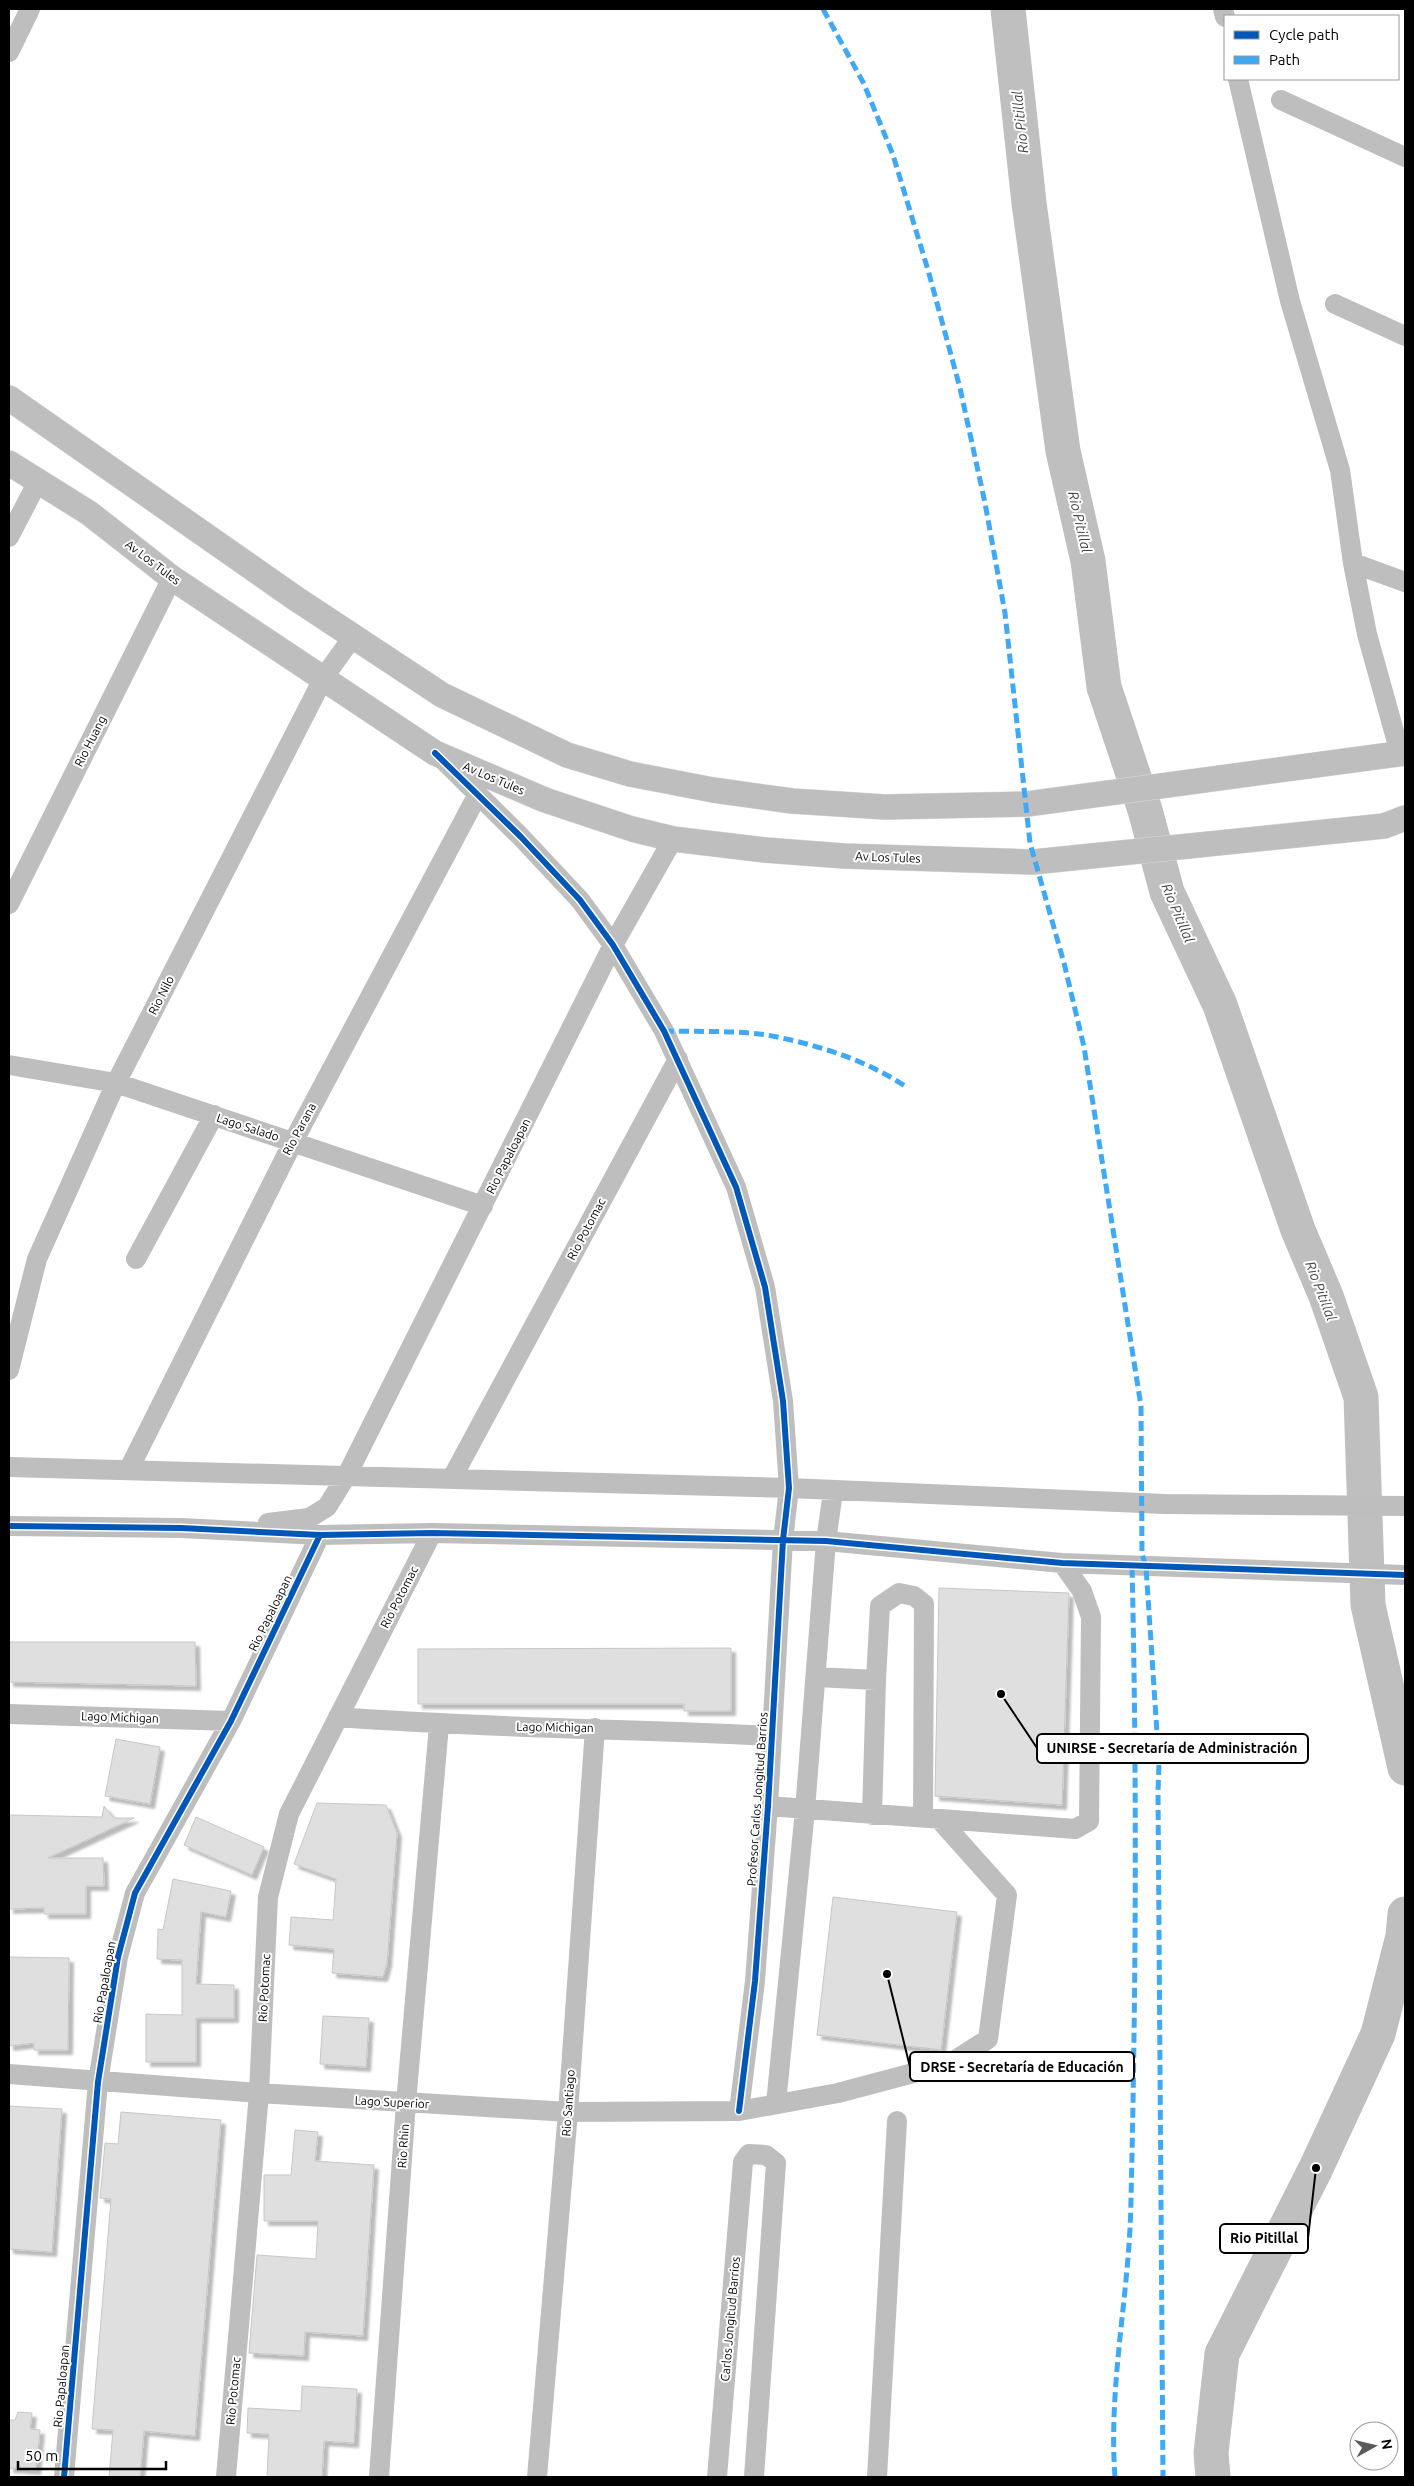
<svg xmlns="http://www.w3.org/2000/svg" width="1414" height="2486" font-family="Ubuntu,sans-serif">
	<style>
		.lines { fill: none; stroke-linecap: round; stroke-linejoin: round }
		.river { stroke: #bfbfbf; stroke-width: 35 }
		.building { fill: #dfdfdf; stroke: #c7c7c7; filter: url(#shadow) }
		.major-casing { stroke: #dbdbdb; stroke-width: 26 }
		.minor { stroke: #bebebe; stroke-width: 20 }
		.major { stroke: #bebebe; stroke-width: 25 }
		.quiet { stroke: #3fa9f5; stroke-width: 5; stroke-dasharray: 10 5; stroke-linecap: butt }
		.cycleway-casing { stroke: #fff; stroke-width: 9 }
		.cycleway { stroke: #0057b8; stroke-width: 6 }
		.labels { text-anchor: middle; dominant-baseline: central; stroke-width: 4; stroke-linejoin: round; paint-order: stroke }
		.street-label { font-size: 12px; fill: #000; stroke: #fff }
		.water-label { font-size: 14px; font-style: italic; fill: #444; stroke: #fff }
		.leader { fill: none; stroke: #000; stroke-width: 2 }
		.callout-dot { fill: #000; stroke: #fff; stroke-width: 2 }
		.callout { fill: #fff; stroke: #000; stroke-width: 2 }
		.callout-label { font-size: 14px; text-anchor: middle; font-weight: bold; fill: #000 }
	</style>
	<defs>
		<filter id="shadow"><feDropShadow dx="4.5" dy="4.5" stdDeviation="1" flood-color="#0004"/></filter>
	</defs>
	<rect width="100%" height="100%" fill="#fff"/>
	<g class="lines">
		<path class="river" d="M1008 9 1029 203 1063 451 1088 561 1104 687 1145 810 1167 892 1220 1005 1298 1230 1326 1296 1361 1397 1368 1605 1405 1768
			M1213 2477 1211 2453 1222 2354 1316 2168 1378 2034 1403 1936 1405 1914"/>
	</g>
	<path class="building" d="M939 1588 1069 1593 1062 1805 935 1796Z
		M9 1642H195L196 1686 9 1682Z
		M731 1648V1711H684V1704H418V1649Z
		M116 1739 160 1747 150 1804 105 1796Z
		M317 1803 386 1805 397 1833 387 1963 383 1977 332 1973 334 1949 289 1945 291 1917 333 1920 336 1879 294 1864Z
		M104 1806 114 1818H134L48 1858H103L104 1886H86V1914H44V1908L9 1909V1815L102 1817Z
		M196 1817 264 1847 252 1875 184 1845Z
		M173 1879 231 1891 226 1917 201 1912 196 1984 234 1985V2018H196V2062H146V2014L182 2015V1960L157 1959 158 1929 163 1930Z
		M833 1897 957 1912 941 2050 817 2035Z
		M9 1957 69 1958 68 2050H34V2043L9 2046Z
		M323 2016 369 2018 366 2067 320 2064Z
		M9 2106 62 2109 52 2252 9 2249Z
		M121 2112 221 2120 195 2436 144 2431 140 2477H109L113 2430 92 2429 111 2199 100 2198 105 2143 118 2144Z
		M295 2130 318 2132 315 2161 374 2165 363 2336 305 2332 304 2356 249 2353 257 2255 316 2259 318 2221H264V2175H291Z
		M302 2386 357 2389 354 2443 324 2441 322 2477H267L269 2434 247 2433 248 2408 301 2411Z
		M18 2412 32 2413 30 2429 40 2430 36 2470 9 2468V2420H15Z"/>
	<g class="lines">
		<defs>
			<path id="major" d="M9 398 295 598 442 695 567 755 630 774 713 790 792 801 885 807 1027 804 1405 753
				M9 463 89 513 172 578 435 753 545 800 632 829 673 839 765 850 844 856 1033 862 1384 826 1405 818"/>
		</defs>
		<use href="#major" class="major-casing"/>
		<path class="minor" d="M1223 9 1225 17
			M9 52 30 9
			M1238 79 1290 301 1340 470 1353 563 1367 634 1400 753
			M1281 100 1405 157
			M1335 304 1405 336
			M9 537 37 483
			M1353 563 1405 582
			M441 758 521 837 580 900 613 945 664 1031 736 1187 765 1287 783 1401 789 1488 783 1540 768 1806 755 1981 739 2111
			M9 904 172 578
			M9 1065 116 1083 483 1206
			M136 1259 214 1115
			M9 1370 37 1259 116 1083 324 677 352 638
			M9 1467 789 1488 1165 1504 1405 1506
			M129 1469 293 1142 478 794
			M452 1478 678 1059
			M268 1523 309 1518 327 1507 347 1475 613 945 673 839
			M9 1526 181 1528 320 1535 432 1533 826 1541 1062 1563 1405 1575
			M816 1677 876 1680 880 1606 899 1593 914 1596 924 1604 923 1818
			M9 1714 231 1721
			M338 1717C482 1728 627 1729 772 1736
			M768 1806 1075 1829 1089 1821 1091 1617 1082 1591 1062 1563
			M872 1815 876 1680
			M9 2074 259 2093 568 2112 739 2111 838 2093 951 2063 988 2039 1007 1895 939 1819
			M776 2104 805 1810 826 1541 833 1492
			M64 2477 98 2082 118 1957 135 1893 231 1721 320 1535
			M226 2477 259 2093 268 1897 289 1814 432 1533
			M379 2477 406 2103 439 1725
			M537 2477 568 2112 595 1728
			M717 2477 743 2162 749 2154 766 2155 776 2163 754 2477
			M877 2477 897 2121"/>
		<use href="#major" class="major"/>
		<path class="quiet" d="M823 9 864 84 893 155 928 270 960 388 985 503 1005 613 1030 843 1064 963 1084 1047 1141 1406 1142 1554 1146 1567 1159 1763 1158 1792 1163 2477
			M664 1031C697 1032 734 1030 767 1035 815 1044 864 1059 905 1086
			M1115 2477C1108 2384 1130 2291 1131 2199 1136 1988 1137 1777 1132 1566L1134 1564"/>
		<defs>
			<path id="cycleway" d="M435 753 521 837 580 900 613 945 664 1031 736 1187 765 1287 783 1401 789 1488 783 1540 768 1806 755 1981 739 2111
				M9 1526 181 1528 320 1535 432 1533 826 1541 1062 1563 1405 1575
				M64 2477 98 2082 118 1957 135 1893 231 1721 320 1535"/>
		</defs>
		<use href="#cycleway" class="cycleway-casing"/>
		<use href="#cycleway" class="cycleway"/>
	</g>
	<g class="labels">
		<g class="street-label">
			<text transform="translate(153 562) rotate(37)">Av Los Tules</text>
			<text transform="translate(90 741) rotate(-63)">Rio Huang</text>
			<text transform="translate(494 778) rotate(23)">Av Los Tules</text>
			<text transform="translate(888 857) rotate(2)">Av Los Tules</text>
			<text transform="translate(161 995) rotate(-63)">Rio Nilo</text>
			<text transform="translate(248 1127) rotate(18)">Lago Salado</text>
			<text transform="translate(299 1129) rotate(-62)">Rio Parana</text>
			<text transform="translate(508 1156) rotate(-63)">Rio Papaloapan</text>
			<text transform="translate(586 1229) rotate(-62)">Rio Potomac</text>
			<text transform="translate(399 1597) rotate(-63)">Rio Potomac</text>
			<text transform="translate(270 1613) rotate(-64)">Rio Papaloapan</text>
			<text transform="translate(120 1717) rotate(2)">Lago Michigan</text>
			<text transform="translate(555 1727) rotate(1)">Lago Michigan</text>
			<text transform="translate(757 1799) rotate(-86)">Profesor Carlos Jongitud Barrios</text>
			<text transform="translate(104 1982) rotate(-80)">Rio Papaloapan</text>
			<text transform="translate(264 1988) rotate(-87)">Rio Potomac</text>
			<text transform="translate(392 2102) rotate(3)">Lago Superior</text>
			<text transform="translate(568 2103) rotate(-86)">Rio Santiago</text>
			<text transform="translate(403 2146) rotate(-86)">Rio Rhin</text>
			<text transform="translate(730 2319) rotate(-85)">Carlos Jongitud Barrios</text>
			<text transform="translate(61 2386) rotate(-85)">Rio Papaloapan</text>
			<text transform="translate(233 2391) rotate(-85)">Rio Potomac</text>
		</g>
		<g class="water-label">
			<text transform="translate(1020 122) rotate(-96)">Rio Pitillal</text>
			<text transform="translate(1080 522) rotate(77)">Rio Pitillal</text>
			<text transform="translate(1178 913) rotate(67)">Rio Pitillal</text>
			<text transform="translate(1321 1291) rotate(69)">Rio Pitillal</text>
		</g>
	</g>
	<path class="leader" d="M1001 1694L1037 1748M887 1974L910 2067M1316 2168L1308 2238"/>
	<g class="callout-dot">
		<circle cx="1001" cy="1694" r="5"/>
		<circle cx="887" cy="1974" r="5"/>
		<circle cx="1316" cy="2168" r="5"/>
	</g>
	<g class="callout">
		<rect x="1037" y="1734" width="271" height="29" rx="5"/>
		<rect x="910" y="2052" width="224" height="29" rx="5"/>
		<rect x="1220" y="2224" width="88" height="29" rx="5"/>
	</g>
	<g class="callout-label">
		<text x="1172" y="1753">UNIRSE - Secretaría de Administración</text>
		<text x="1022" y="2072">DRSE - Secretaría de Educación</text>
		<text x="1264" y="2243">Rio Pitillal</text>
	</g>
	<rect width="1414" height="2486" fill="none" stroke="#000000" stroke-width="20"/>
	<rect x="1224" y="15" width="175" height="65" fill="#ffffff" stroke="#999999"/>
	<rect x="1234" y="31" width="25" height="8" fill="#0057b8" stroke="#999999"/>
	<text x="1269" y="40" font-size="15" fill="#000000">Cycle path</text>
	<rect x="1234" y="56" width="25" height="8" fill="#3fa9f5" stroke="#999999"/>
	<text x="1269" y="65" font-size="15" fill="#000000">Path</text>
	<g transform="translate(1374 2446) rotate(82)"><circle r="24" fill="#ffffff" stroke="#999999"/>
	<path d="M0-4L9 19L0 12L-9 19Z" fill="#595959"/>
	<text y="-8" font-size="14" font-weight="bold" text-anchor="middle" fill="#000000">N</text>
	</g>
	<path d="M18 2461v8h148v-8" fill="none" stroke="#000000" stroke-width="2.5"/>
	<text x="25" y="2461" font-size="15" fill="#000000" stroke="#ffffff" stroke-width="4" paint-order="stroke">50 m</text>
</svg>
